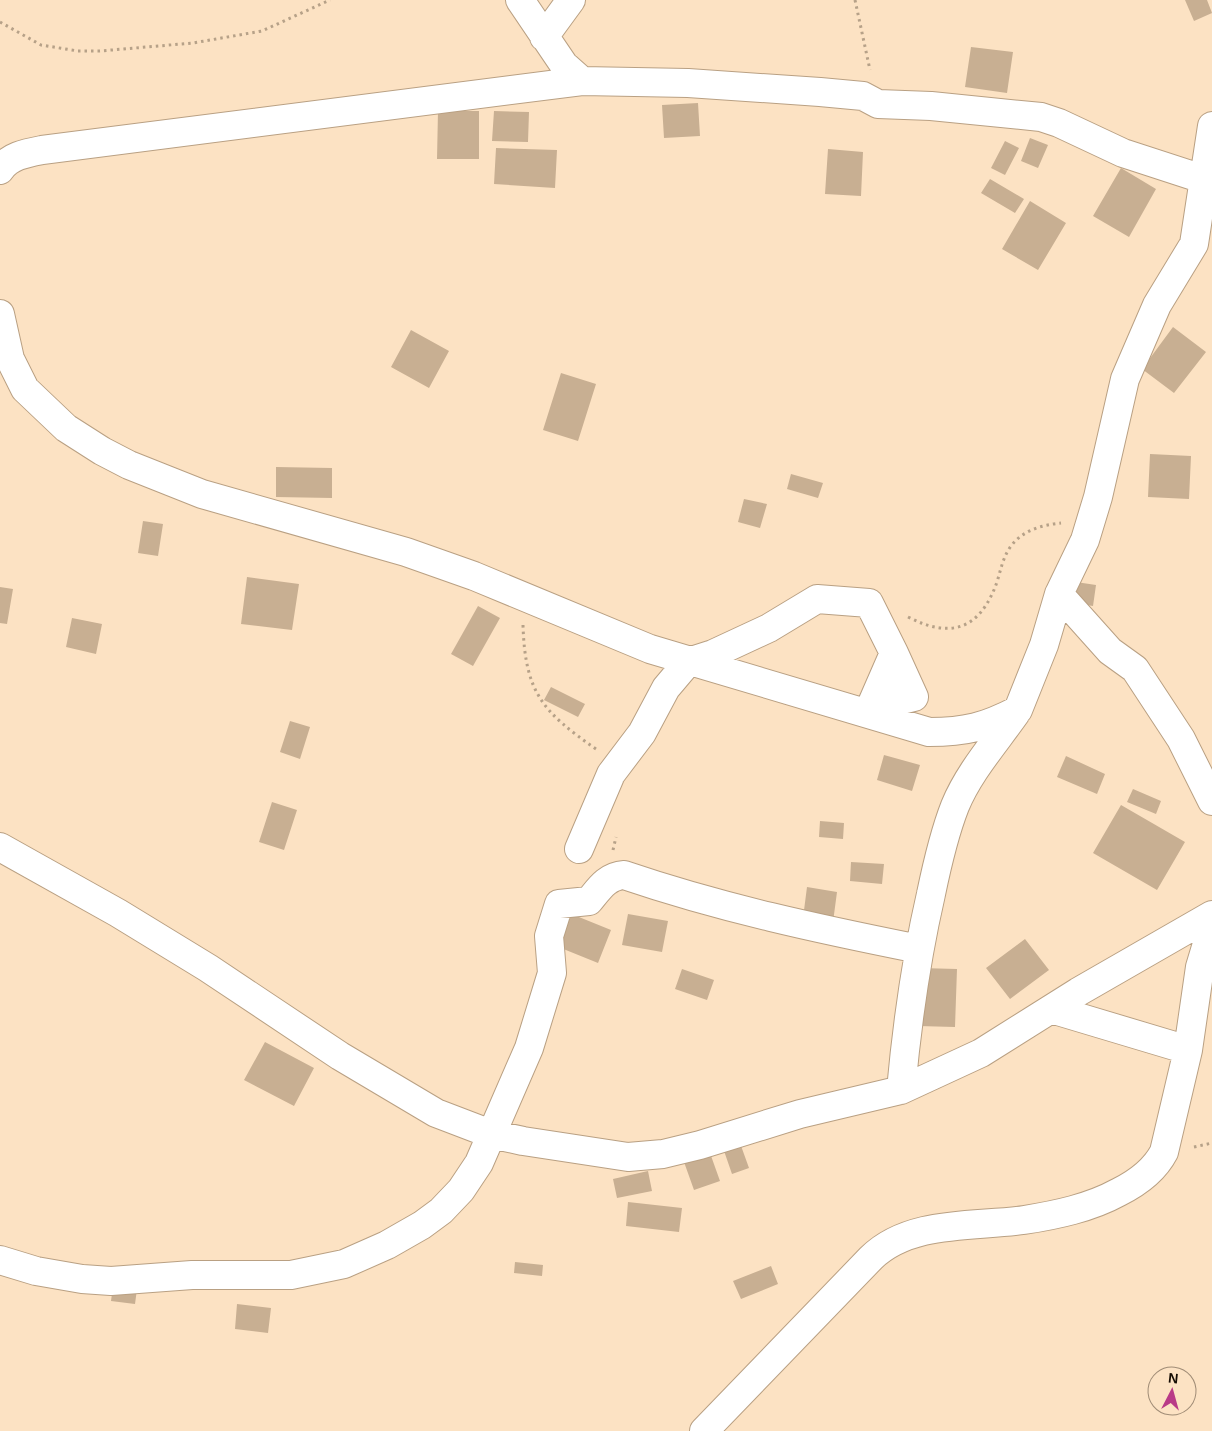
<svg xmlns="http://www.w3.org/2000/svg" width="1212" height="1431" font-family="Helvetica,sans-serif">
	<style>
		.building { fill: #c8af92 }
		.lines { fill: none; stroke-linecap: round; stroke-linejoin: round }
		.minor-casing { stroke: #b9a083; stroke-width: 30 }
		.path { stroke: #b6a188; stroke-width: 3; stroke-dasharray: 2.5 4; stroke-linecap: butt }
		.minor { stroke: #fff; stroke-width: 28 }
	</style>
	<rect width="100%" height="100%" fill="#fce2c3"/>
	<path class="building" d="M1185 0H1207L1212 13 1194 21Z
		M971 47 1013 52 1007 93 965 87Z
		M698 103 700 136 664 138 662 105Z
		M438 111H479V159H437Z
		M494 111 529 112 528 142 492 141Z
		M1030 138 1048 145 1038 168 1021 161Z
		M1005 141 1019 148 1005 175 991 168Z
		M496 148 557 150 555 188 494 184Z
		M828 149 863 152 861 196 825 194Z
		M1121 168 1156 189 1129 237 1093 216Z
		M990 179 1024 199 1015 213 981 193Z
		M1030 201 1066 223 1038 270 1002 249Z
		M1173 327 1206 352 1174 393 1142 369Z
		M411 330 449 351 429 388 391 367Z
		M561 373 596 384 578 441 543 430Z
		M1150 454 1191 456 1189 499 1148 497Z
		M276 467 332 468V498L276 497Z
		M791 474 823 483 818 498 787 489Z
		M744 499 767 504 760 528 738 522Z
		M143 521 163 524 158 556 138 553Z
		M247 577 299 584 292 630 241 624Z
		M1076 582 1096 585 1093 606 1073 603Z
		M0 587 13 589 7 624 0 623Z
		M478 606 500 618 473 666 451 654Z
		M72 618 102 624 96 654 66 647Z
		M551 687 585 704 578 717 544 700Z
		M290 721 310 727 300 759 280 752Z
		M884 755 920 765 912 791 877 780Z
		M1066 756 1105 774 1097 794 1057 777Z
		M1133 789 1161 801 1156 814 1127 802Z
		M272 802 297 810 284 850 259 842Z
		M1121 805 1185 842 1157 890 1093 853Z
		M820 821 844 823 843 839 819 837Z
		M851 862 884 864 882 884 850 881Z
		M807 887 837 892 833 922 803 918Z
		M569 913 611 930 598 963 556 946Z
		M628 914 668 921 662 952 622 945Z
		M1025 939 1049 970 1010 999 986 968Z
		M920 968 957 969 955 1027 918 1026Z
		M682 969 714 980 707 1000 675 989Z
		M265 1042 314 1068 294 1106 244 1080Z
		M740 1143 749 1168 732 1174 723 1148Z
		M710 1153 720 1181 694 1190 684 1162Z
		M648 1171 652 1191 617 1198 613 1179Z
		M628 1202 682 1208 679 1232 626 1226Z
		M515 1262 543 1265 542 1276 514 1273Z
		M771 1266 778 1284 741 1299 733 1281Z
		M113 1286 137 1289 135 1304 111 1301Z
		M237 1304 271 1308 268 1333 235 1329Z"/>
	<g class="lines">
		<defs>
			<path id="minor" d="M520 0 564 65 582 81 688 83 820 92 863 96 878 104 931 106 1041 117 1059 123 1123 153 1212 182
				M544 37 571 0
				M0 170C9 156 26 153 42 150L582 81
				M0 314 10 359 25 389 66 428 102 451 129 465 202 494 406 552 474 576 650 649 929 732C966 732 985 727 1018 710L1044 645 1059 594 1085 540 1098 497 1125 379 1157 305 1194 244 1212 126
				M1059 594 1110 651 1135 669 1181 739 1212 801
				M0 847 118 913 208 968 340 1056 436 1113 491 1134 523 1141 628 1157 663 1154 700 1145 800 1114 901 1090 981 1053 1078 992 1212 915
				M579 849 611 774 642 733 666 688 688 662 713 654 769 628 817 599 869 603 894 653 870 708 914 697 894 653
				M1051 1009 1188 1050
				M901 1090C907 1024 916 959 931 894 937 865 944 834 955 806 969 772 995 743 1016 713
				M0 1260 36 1271 82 1279 111 1281 192 1275H291L344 1264 387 1245 422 1225 441 1211 461 1190 479 1163 529 1048 552 973 549 936 559 904 589 901C599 889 607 876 624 875 721 908 819 929 919 949
				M704 1431 871 1258C910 1220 974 1227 1024 1220 1056 1215 1090 1208 1119 1192 1137 1183 1154 1171 1164 1152L1188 1050 1200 967 1212 927"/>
		</defs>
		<use href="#minor" class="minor-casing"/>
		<path class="path" d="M855 0 870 70
			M0 22 41 45 78 51H100L193 43 262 31 330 0
			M908 617C951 639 980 630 997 582 1001 569 1003 557 1011 546 1023 530 1042 525 1061 523
			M523 625C525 693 543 712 596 749
			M613 850 616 837
			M1194 1147 1212 1143"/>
		<use href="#minor" class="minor"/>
	</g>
	<g transform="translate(1172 1391) rotate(6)"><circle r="24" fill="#fce2c3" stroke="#a08c76"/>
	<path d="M0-4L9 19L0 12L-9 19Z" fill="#b93a87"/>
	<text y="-8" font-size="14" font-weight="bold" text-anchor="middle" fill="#150c03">N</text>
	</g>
</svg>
